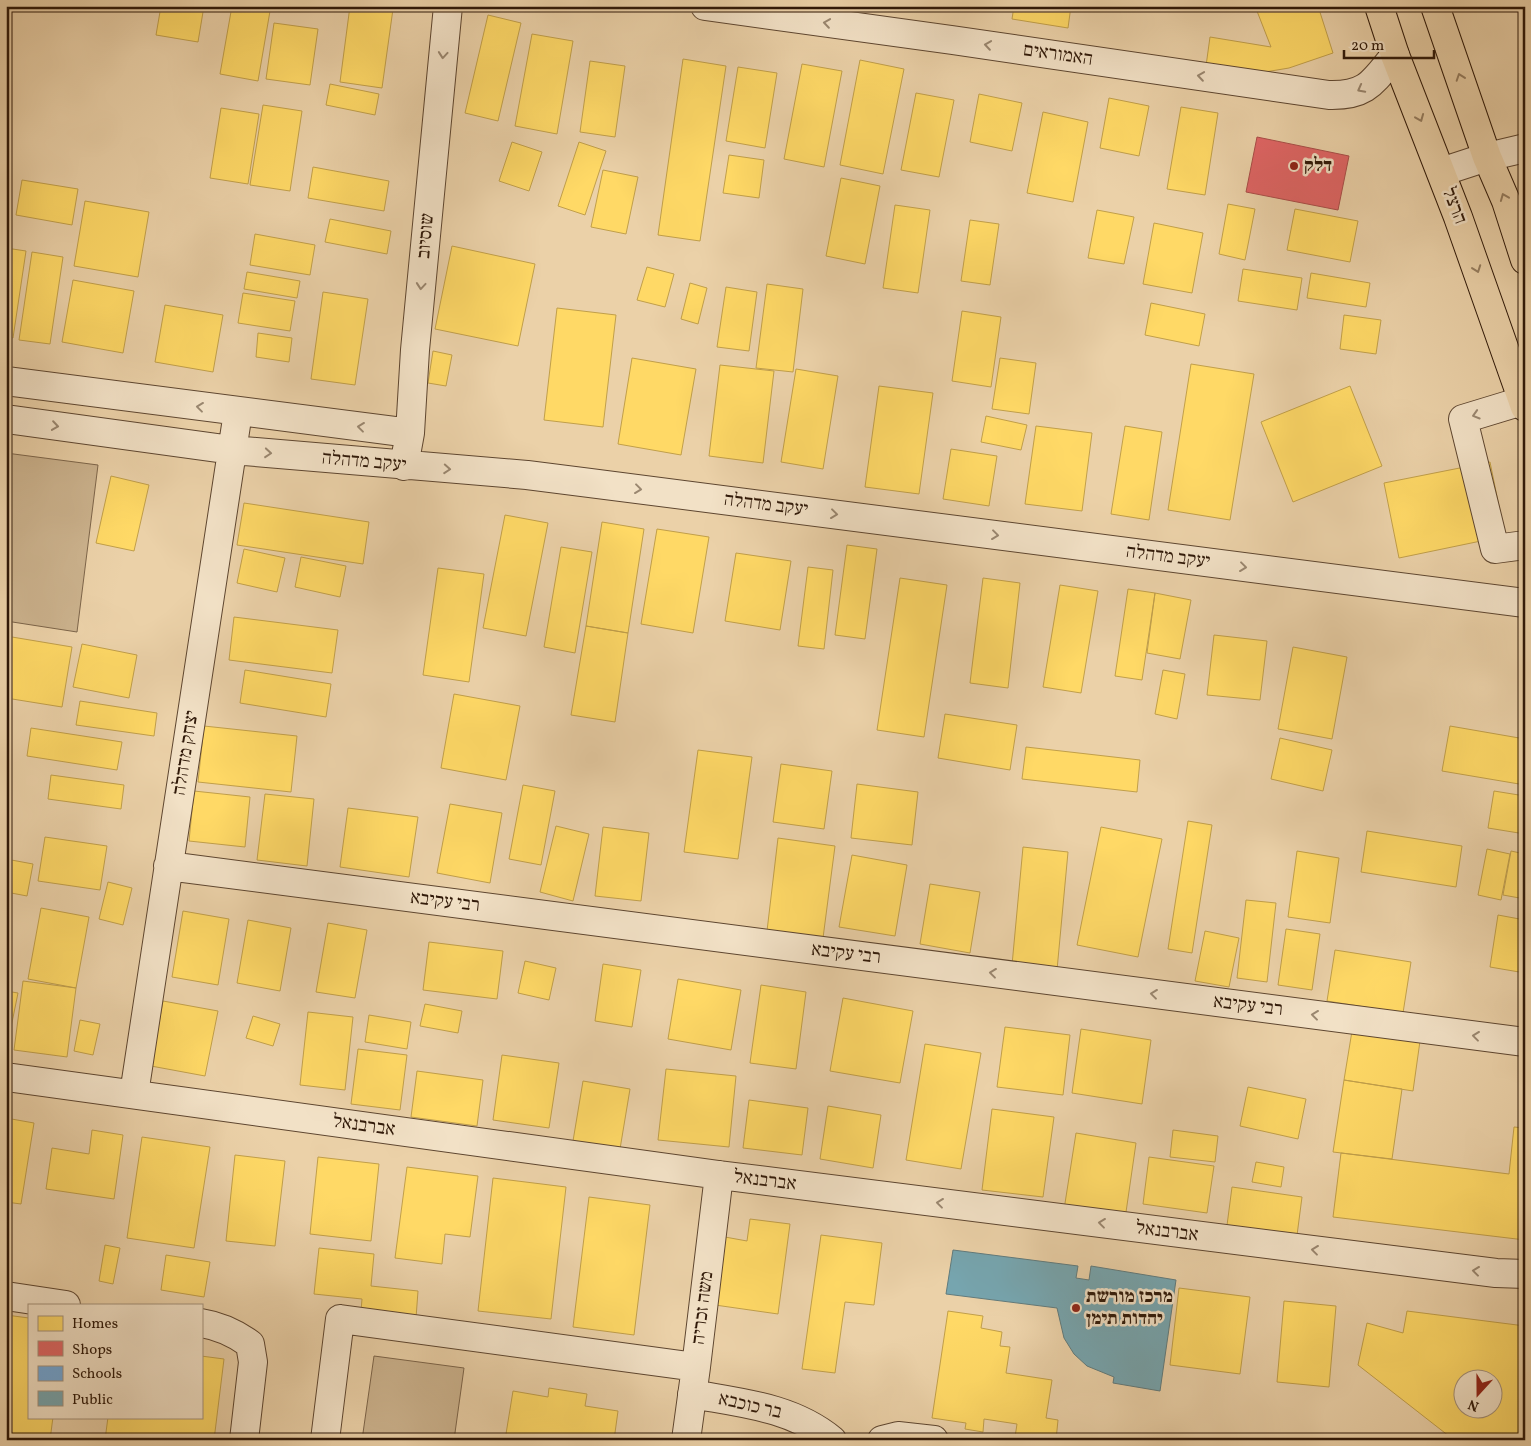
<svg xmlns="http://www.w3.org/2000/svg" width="1531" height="1446" font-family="Vollkorn,'Frank Ruhl Libre',serif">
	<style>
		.green { fill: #cbb28d; stroke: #7d654a }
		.homes { fill: #ffd966; stroke: #c19f4a; fill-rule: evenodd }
		.shops { fill: #e06666; stroke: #ab4f4a }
		.schools { fill: #6fa8dc; stroke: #5c7d9c }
		.public { fill: #76a5af; stroke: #617b7d }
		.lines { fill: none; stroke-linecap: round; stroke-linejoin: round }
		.minor-casing { stroke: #5e4630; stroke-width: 30 }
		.major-casing { stroke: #2f1808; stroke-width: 30 }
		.minor { stroke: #f2e1c6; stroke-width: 28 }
		.major { stroke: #ebd1a8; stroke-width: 28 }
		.oneway { stroke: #9a8770 }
		.oneway2 { stroke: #967e60 }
		.poi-dot { fill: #8f2418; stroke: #f2e1c6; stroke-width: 2 }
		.labels { text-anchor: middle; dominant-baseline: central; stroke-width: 5; stroke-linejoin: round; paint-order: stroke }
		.street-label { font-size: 19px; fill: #2f1808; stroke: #f2e1c6 }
		.poi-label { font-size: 19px; font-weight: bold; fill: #2f1808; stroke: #f2e1c6; text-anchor: start }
	</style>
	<rect width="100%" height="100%" fill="#ebd1a8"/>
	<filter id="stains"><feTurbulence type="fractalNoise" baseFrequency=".004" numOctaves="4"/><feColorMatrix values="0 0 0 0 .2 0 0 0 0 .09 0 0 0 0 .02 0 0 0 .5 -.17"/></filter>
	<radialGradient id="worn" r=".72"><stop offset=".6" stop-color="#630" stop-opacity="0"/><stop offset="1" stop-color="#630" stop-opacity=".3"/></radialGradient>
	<path class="green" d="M6 453 98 465 77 632 6 621Z
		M374 1356 464 1368 454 1440H362Z"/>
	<path class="homes" d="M161 6H204L198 42 156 35Z
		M232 6H243L270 11 258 81 220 74Z
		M350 6H372L393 9 382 88 340 82Z
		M1014 6H1071L1068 28 1012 19Z
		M1255 6H1318L1333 53 1289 68 1259 73 1206 66 1210 37 1271 47Z
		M488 15 521 23 498 121 465 113Z
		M274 23 318 29 310 85 266 79Z
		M532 34 573 41 557 134 515 126Z
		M683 59 726 66 700 241 658 235Z
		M860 60 904 69 883 174 840 165Z
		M590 61 625 66 615 137 580 132Z
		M802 64 842 71 824 167 784 159Z
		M738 67 777 73 765 148 726 141Z
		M330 84 379 94 375 115 326 105Z
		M916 93 954 100 939 177 901 170Z
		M979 94 1022 103 1012 151 970 142Z
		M1109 98 1149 106 1139 156 1100 148Z
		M263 105 302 111 290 191 250 185Z
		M1181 107 1218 113 1205 195 1167 189Z
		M221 108 259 114 248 184 210 178Z
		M1043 112 1088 122 1073 202 1027 193Z
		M512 142 542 152 529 191 499 181Z
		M579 142 606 151 585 215 558 206Z
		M729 155 764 160 759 198 723 193Z
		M313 167 389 181 384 211 308 198Z
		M603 170 638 177 626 234 591 227Z
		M841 178 880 186 865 264 826 256Z
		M22 180 78 189 72 225 16 215Z
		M85 201 149 212 138 277 74 266Z
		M1228 204 1255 209 1245 260 1219 254Z
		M895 205 930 210 918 293 883 288Z
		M1295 209 1358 221 1350 262 1287 250Z
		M1097 210 1134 217 1124 264 1088 258Z
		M330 219 391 231 387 254 325 242Z
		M970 220 999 224 990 285 961 281Z
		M1154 223 1203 233 1192 293 1143 284Z
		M255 234 315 245 310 275 250 265Z
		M452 246 535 264 518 346 435 329Z
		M6 248 26 251 13 338 6 337Z
		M32 252 63 257 50 344 19 340Z
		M647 267 674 274 665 307 637 300Z
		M1243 269 1302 278 1297 310 1238 301Z
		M247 272 300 281 297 298 244 289Z
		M1311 273 1370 283 1366 307 1307 298Z
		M73 280 134 291 123 353 62 342Z
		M690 283 707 288 698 324 681 319Z
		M767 284 803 289 793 372 756 368Z
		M726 287 757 292 749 351 717 347Z
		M323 292 368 299 355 385 311 379Z
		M243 293 295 301 290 331 238 323Z
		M1151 303 1205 314 1199 346 1145 335Z
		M165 305 223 315 213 372 155 362Z
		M557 308 616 315 603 427 544 420Z
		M962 311 1001 317 991 387 952 381Z
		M1344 315 1381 320 1376 354 1340 349Z
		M258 333 292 338 289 362 256 357Z
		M433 351 452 355 446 386 428 383Z
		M632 358 696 369 681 455 618 444Z
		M1000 358 1036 363 1029 414 992 409Z
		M1191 364 1254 374 1230 520 1168 510Z
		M720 365 774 371 763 463 709 456Z
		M796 369 838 376 823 469 781 462Z
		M879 386 933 393 919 494 865 487Z
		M1350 386 1382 466 1293 502 1261 422Z
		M986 416 1027 425 1021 450 981 442Z
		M1036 426 1092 433 1082 511 1025 504Z
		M1125 426 1162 432 1149 520 1111 514Z
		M951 449 997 456 989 506 943 499Z
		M1490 462 1505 536 1399 558 1384 483Z
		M111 476 149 485 134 551 96 543Z
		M244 503 369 522 363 564 237 545Z
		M505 515 548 523 526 636 483 628Z
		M602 522 644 529 628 633 586 626Z
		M657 529 709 537 693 633 641 624Z
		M847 545 877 549 865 639 835 635Z
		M561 547 592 552 575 653 544 647Z
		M244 549 285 558 277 592 237 583Z
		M736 553 791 561 780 630 725 621Z
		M301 557 346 566 340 597 295 587Z
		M808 567 833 570 824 649 798 646Z
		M438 568 484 574 469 682 423 675Z
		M900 578 947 585 924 737 877 730Z
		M983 578 1020 583 1008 688 970 683Z
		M1060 585 1098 591 1081 693 1043 687Z
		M1128 589 1155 593 1142 680 1115 676Z
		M1155 593 1191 600 1180 659 1147 653Z
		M234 617 338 630 332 673 229 660Z
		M586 626 628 633 615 722 571 715Z
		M1214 635 1267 641 1260 700 1207 695Z
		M6 636 72 647 62 707 6 698Z
		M82 644 137 655 129 698 73 687Z
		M1293 647 1347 657 1332 739 1278 729Z
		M245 670 331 684 326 717 240 703Z
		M1163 670 1185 674 1177 719 1155 714Z
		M454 694 520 706 506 780 441 768Z
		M80 701 157 713 154 736 76 725Z
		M945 714 1017 725 1010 770 938 758Z
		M204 726 297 736 291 792 198 782Z
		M1450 726 1525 739V785L1442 771Z
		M31 728 122 742 117 770 27 756Z
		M1280 738 1332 750 1323 791 1271 779Z
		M1026 747 1140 760 1137 792 1022 779Z
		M698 750 752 757 738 859 684 852Z
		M781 764 832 771 824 829 773 822Z
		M51 775 124 785 121 809 48 799Z
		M857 784 918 792 912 845 851 838Z
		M523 785 555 791 541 865 509 859Z
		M194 791 250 797 245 847 189 841Z
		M1494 791 1525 796V834L1488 828Z
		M265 794 314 799 307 866 257 860Z
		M450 804 502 813 490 883 437 873Z
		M348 808 418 817 409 877 340 867Z
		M1188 821 1212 825 1192 953 1168 949Z
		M556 826 589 834 573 901 540 892Z
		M603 827 649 833 641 901 595 896Z
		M1101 827 1162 839 1138 957 1077 945Z
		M1367 831 1462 846 1456 887 1361 872Z
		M45 837 107 846 100 890 38 881Z
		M778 838 835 846 823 938 767 931Z
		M1023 847 1068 852 1057 970 1012 965Z
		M1487 849 1510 854 1501 900 1478 895Z
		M1297 851 1339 858 1330 923 1288 917Z
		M1511 851 1525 854V899L1503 895Z
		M852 855 907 865 895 936 839 927Z
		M6 859 33 864 27 896 6 892Z
		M108 882 132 888 123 925 99 919Z
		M930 884 980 892 970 953 920 944Z
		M1246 900 1276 903 1267 982 1237 978Z
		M41 908 89 917 76 988 28 979Z
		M183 911 229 919 218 985 172 977Z
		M1498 915 1525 920V973L1490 967Z
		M248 920 291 928 280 991 237 983Z
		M328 923 367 930 355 998 316 992Z
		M1286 929 1320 934 1312 990 1278 985Z
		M1205 931 1239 938 1229 987 1195 981Z
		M429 942 503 951 497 999 423 990Z
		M1335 950 1411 962 1403 1013 1327 1001Z
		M525 961 556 968 549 1000 518 993Z
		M603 964 641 970 632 1027 595 1021Z
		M678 979 741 990 731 1050 668 1039Z
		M23 981 76 988 67 1057 14 1050Z
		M761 985 806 992 796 1069 750 1063Z
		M6 991 18 993 6 1052Z
		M843 998 913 1011 900 1083 830 1071Z
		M163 1001 218 1011 205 1076 151 1066Z
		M425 1004 462 1011 458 1033 420 1026Z
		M308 1012 353 1017 345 1090 300 1085Z
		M369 1015 411 1022 407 1049 365 1042Z
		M253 1016 280 1024 273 1046 246 1038Z
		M80 1020 100 1024 93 1055 74 1051Z
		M1005 1027 1070 1035 1063 1095 997 1087Z
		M1081 1029 1151 1040 1142 1104 1072 1093Z
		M1352 1031 1420 1041 1413 1091 1344 1080Z
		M925 1044 981 1053 961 1169 906 1160Z
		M358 1049 407 1055 400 1110 351 1104Z
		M502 1055 559 1063 549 1128 493 1120Z
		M666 1069 736 1076 729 1147 658 1140Z
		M417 1071 483 1080 477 1126 411 1117Z
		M1344 1080 1402 1089 1392 1159 1333 1152Z
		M583 1081 630 1089 620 1149 573 1141Z
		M1248 1087 1306 1099 1298 1139 1240 1126Z
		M749 1100 808 1108 802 1155 743 1148Z
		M828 1106 881 1115 873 1168 820 1159Z
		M992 1109 1054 1117 1043 1197 982 1190Z
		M6 1118 34 1123 21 1204 6 1202Z
		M1514 1127 1525 1128V1240L1333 1217 1341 1153 1509 1174Z
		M92 1130 123 1135 114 1199 46 1189 52 1148 89 1154Z
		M1173 1130 1218 1136 1215 1162 1170 1157Z
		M1076 1133 1136 1143 1124 1226 1063 1216Z
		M142 1137 210 1147 194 1248 127 1238Z
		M235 1155 285 1161 275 1246 226 1241Z
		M318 1157 379 1164 371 1241 310 1234Z
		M1149 1157 1214 1166 1207 1213 1143 1204Z
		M1256 1162 1284 1167 1281 1187 1252 1182Z
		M407 1167 478 1176 470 1237 445 1234 442 1264 395 1258Z
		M493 1178 566 1187 551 1319 478 1311Z
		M1232 1187 1302 1197 1296 1243 1226 1233Z
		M589 1197 650 1205 634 1335 573 1327Z
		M750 1219 790 1224 778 1314 715 1305 725 1237 747 1241Z
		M821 1235 882 1243 874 1305 845 1302 835 1373 802 1369Z
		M105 1245 120 1248 113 1284 99 1281Z
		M319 1248 374 1254 371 1286 418 1291 416 1318 361 1311 362 1299 314 1294Z
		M166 1255 210 1262 204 1297 161 1290Z
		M1179 1288 1250 1297 1240 1374 1170 1365Z
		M1284 1301 1336 1306 1329 1387 1277 1382Z
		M948 1311 983 1316 981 1328 1002 1332 1000 1346 1010 1347 1006 1373 1052 1380 1046 1418 1058 1420 1056 1440H1034L1015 1437 1017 1424 984 1419 983 1432 965 1429 966 1423 932 1418Z
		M1407 1311 1525 1326V1440H1454L1358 1365 1367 1323 1403 1333ZM1464 1378H1494V1408H1464Z
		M6 1315 29 1318V1417H53L50 1440 6 1434Z
		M201 1356 224 1359 214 1440H105L108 1417H201Z
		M549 1388 587 1394 585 1406 618 1411 614 1440H567L546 1436 545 1440H505L513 1391 548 1397Z"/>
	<path class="shops" d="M1257 137 1349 156 1338 210 1246 192Z"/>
	<path class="schools" d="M1107 1435 1138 1440H1106Z"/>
	<path class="public" d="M953 1250 1078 1266 1076 1278 1089 1280 1091 1266 1176 1280 1160 1391 1113 1383 1114 1377 1087 1366 1074 1354 1064 1338 1057 1308 946 1294Z"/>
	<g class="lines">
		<defs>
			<path id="minor" d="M705 6 952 40 1329 95C1367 96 1373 82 1395 55
				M1441 172 1487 157 1525 148
				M6 381 410 433
				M1522 401 1463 419 1495 549 1525 545
				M6 419 232 450 527 475 590 483 1525 603
				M404 466 410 433 415 350 448 6
				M168 866 1525 1042
				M6 1077 719 1175 1496 1273 1525 1274
				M134 1094 238 412
				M6 1296 66 1305
				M201 1323C220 1326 235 1333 250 1344L253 1362 244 1440
				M692 1394C741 1403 792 1407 832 1440
				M325 1440 340 1319 696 1367
				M686 1440 696 1367 719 1175
				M882 1440 898 1436 934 1440"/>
			<path id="major" d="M1379 6 1395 55 1458 217 1525 407
				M1435 6 1487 157 1506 201 1525 260"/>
		</defs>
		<use href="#minor" class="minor-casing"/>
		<use href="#major" class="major-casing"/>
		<use href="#minor" class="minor"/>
		<use href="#major" class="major"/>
	</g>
	<defs><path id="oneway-chevron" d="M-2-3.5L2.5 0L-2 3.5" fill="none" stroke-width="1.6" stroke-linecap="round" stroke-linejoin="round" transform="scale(1.25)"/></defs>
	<g class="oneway">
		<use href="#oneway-chevron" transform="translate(827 23) rotate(-172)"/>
		<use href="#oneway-chevron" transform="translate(988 45) rotate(-172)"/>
		<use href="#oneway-chevron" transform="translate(443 55) rotate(95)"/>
		<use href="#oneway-chevron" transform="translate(1201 76) rotate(-172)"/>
		<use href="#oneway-chevron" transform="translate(1361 89) rotate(152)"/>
		<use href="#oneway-chevron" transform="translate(421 286) rotate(95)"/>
		<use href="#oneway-chevron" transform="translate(200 407) rotate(-173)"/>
		<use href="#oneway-chevron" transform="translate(1476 415) rotate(163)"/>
		<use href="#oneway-chevron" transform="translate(55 426) rotate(8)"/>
		<use href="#oneway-chevron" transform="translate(361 427) rotate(-173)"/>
		<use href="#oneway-chevron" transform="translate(268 453) rotate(5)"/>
		<use href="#oneway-chevron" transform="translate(447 469) rotate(4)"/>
		<use href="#oneway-chevron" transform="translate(638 489) rotate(7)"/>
		<use href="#oneway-chevron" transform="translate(834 514) rotate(7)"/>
		<use href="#oneway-chevron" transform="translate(995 535) rotate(7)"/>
		<use href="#oneway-chevron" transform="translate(1243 567) rotate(7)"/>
		<use href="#oneway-chevron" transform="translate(993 973) rotate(-173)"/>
		<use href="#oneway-chevron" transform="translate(1154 994) rotate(-173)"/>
		<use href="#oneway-chevron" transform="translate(1315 1015) rotate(-173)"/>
		<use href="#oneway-chevron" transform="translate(1476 1036) rotate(-173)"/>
		<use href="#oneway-chevron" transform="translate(940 1203) rotate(-173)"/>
		<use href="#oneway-chevron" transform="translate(1102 1223) rotate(-173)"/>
		<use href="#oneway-chevron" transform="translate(1315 1250) rotate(-173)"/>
		<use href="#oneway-chevron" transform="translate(1476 1271) rotate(-173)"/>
	</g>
	<g class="oneway2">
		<use href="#oneway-chevron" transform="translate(1460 77) rotate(-109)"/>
		<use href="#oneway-chevron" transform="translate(1420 118) rotate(68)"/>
		<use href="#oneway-chevron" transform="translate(1504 197) rotate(-112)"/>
		<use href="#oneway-chevron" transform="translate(1477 269) rotate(70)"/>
	</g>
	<g class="poi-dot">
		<circle cx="1294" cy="166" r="5"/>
		<circle cx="1076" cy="1308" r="5"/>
	</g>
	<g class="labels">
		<g class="street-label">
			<text transform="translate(1058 55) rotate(8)">האמוראים</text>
			<text transform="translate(1454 206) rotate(69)">הרצל</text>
			<text transform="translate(426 236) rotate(-85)">שוסיוב</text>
			<text transform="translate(364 462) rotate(5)">יעקב מדהלה</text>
			<text transform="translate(766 505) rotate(7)">יעקב מדהלה</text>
			<text transform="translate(1168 557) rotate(7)">יעקב מדהלה</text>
			<text transform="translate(186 753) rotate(-81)">יצחק מדהלה</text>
			<text transform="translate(445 902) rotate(7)">רבי עקיבא</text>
			<text transform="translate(846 954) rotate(7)">רבי עקיבא</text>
			<text transform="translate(1248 1006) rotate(7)">רבי עקיבא</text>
			<text transform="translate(364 1126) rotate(8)">אברבנאל</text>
			<text transform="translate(765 1181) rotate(7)">אברבנאל</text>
			<text transform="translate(1167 1232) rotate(7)">אברבנאל</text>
			<text transform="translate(703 1308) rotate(-83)">משה זכריה</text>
			<text transform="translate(750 1406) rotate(13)">בר כוכבא</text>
		</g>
		<g class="poi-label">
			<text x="1304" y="166">דלק</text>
			<text x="1086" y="1297">מרכז מורשת<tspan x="1086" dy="22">יהדות תימן</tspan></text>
		</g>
	</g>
	<rect width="1531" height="1446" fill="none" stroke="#ebd1a8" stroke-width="25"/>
	<rect x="8" y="8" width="1516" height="1431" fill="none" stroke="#2f1808" stroke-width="2.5"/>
	<rect x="12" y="12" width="1506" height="1421" fill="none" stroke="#2f1808"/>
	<rect x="28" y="1304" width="175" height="115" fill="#f2e1c6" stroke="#a4917a"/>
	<rect x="38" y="1316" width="25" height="15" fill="#ffd966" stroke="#a4917a"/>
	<text x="72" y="1328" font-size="15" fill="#2f1808">Homes</text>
	<rect x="38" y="1341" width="25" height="15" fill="#e06666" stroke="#a4917a"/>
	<text x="72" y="1354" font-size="15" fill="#2f1808">Shops</text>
	<rect x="38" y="1366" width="25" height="15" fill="#6fa8dc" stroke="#a4917a"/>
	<text x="72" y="1378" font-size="15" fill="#2f1808">Schools</text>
	<rect x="38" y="1391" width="25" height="15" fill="#76a5af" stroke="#a4917a"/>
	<text x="72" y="1404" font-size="15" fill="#2f1808">Public</text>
	<g transform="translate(1478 1394) rotate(201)"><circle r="24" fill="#f2e1c6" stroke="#a4917a"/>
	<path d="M0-4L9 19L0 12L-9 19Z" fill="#8f2418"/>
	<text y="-8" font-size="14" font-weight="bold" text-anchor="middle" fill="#2f1808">N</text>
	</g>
	<path d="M1344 50v8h90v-8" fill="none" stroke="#2f1808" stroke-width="2.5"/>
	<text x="1351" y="50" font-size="15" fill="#2f1808" stroke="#f2e1c6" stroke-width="4" paint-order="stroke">20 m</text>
	<rect width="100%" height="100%" filter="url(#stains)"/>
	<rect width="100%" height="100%" fill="url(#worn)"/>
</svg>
